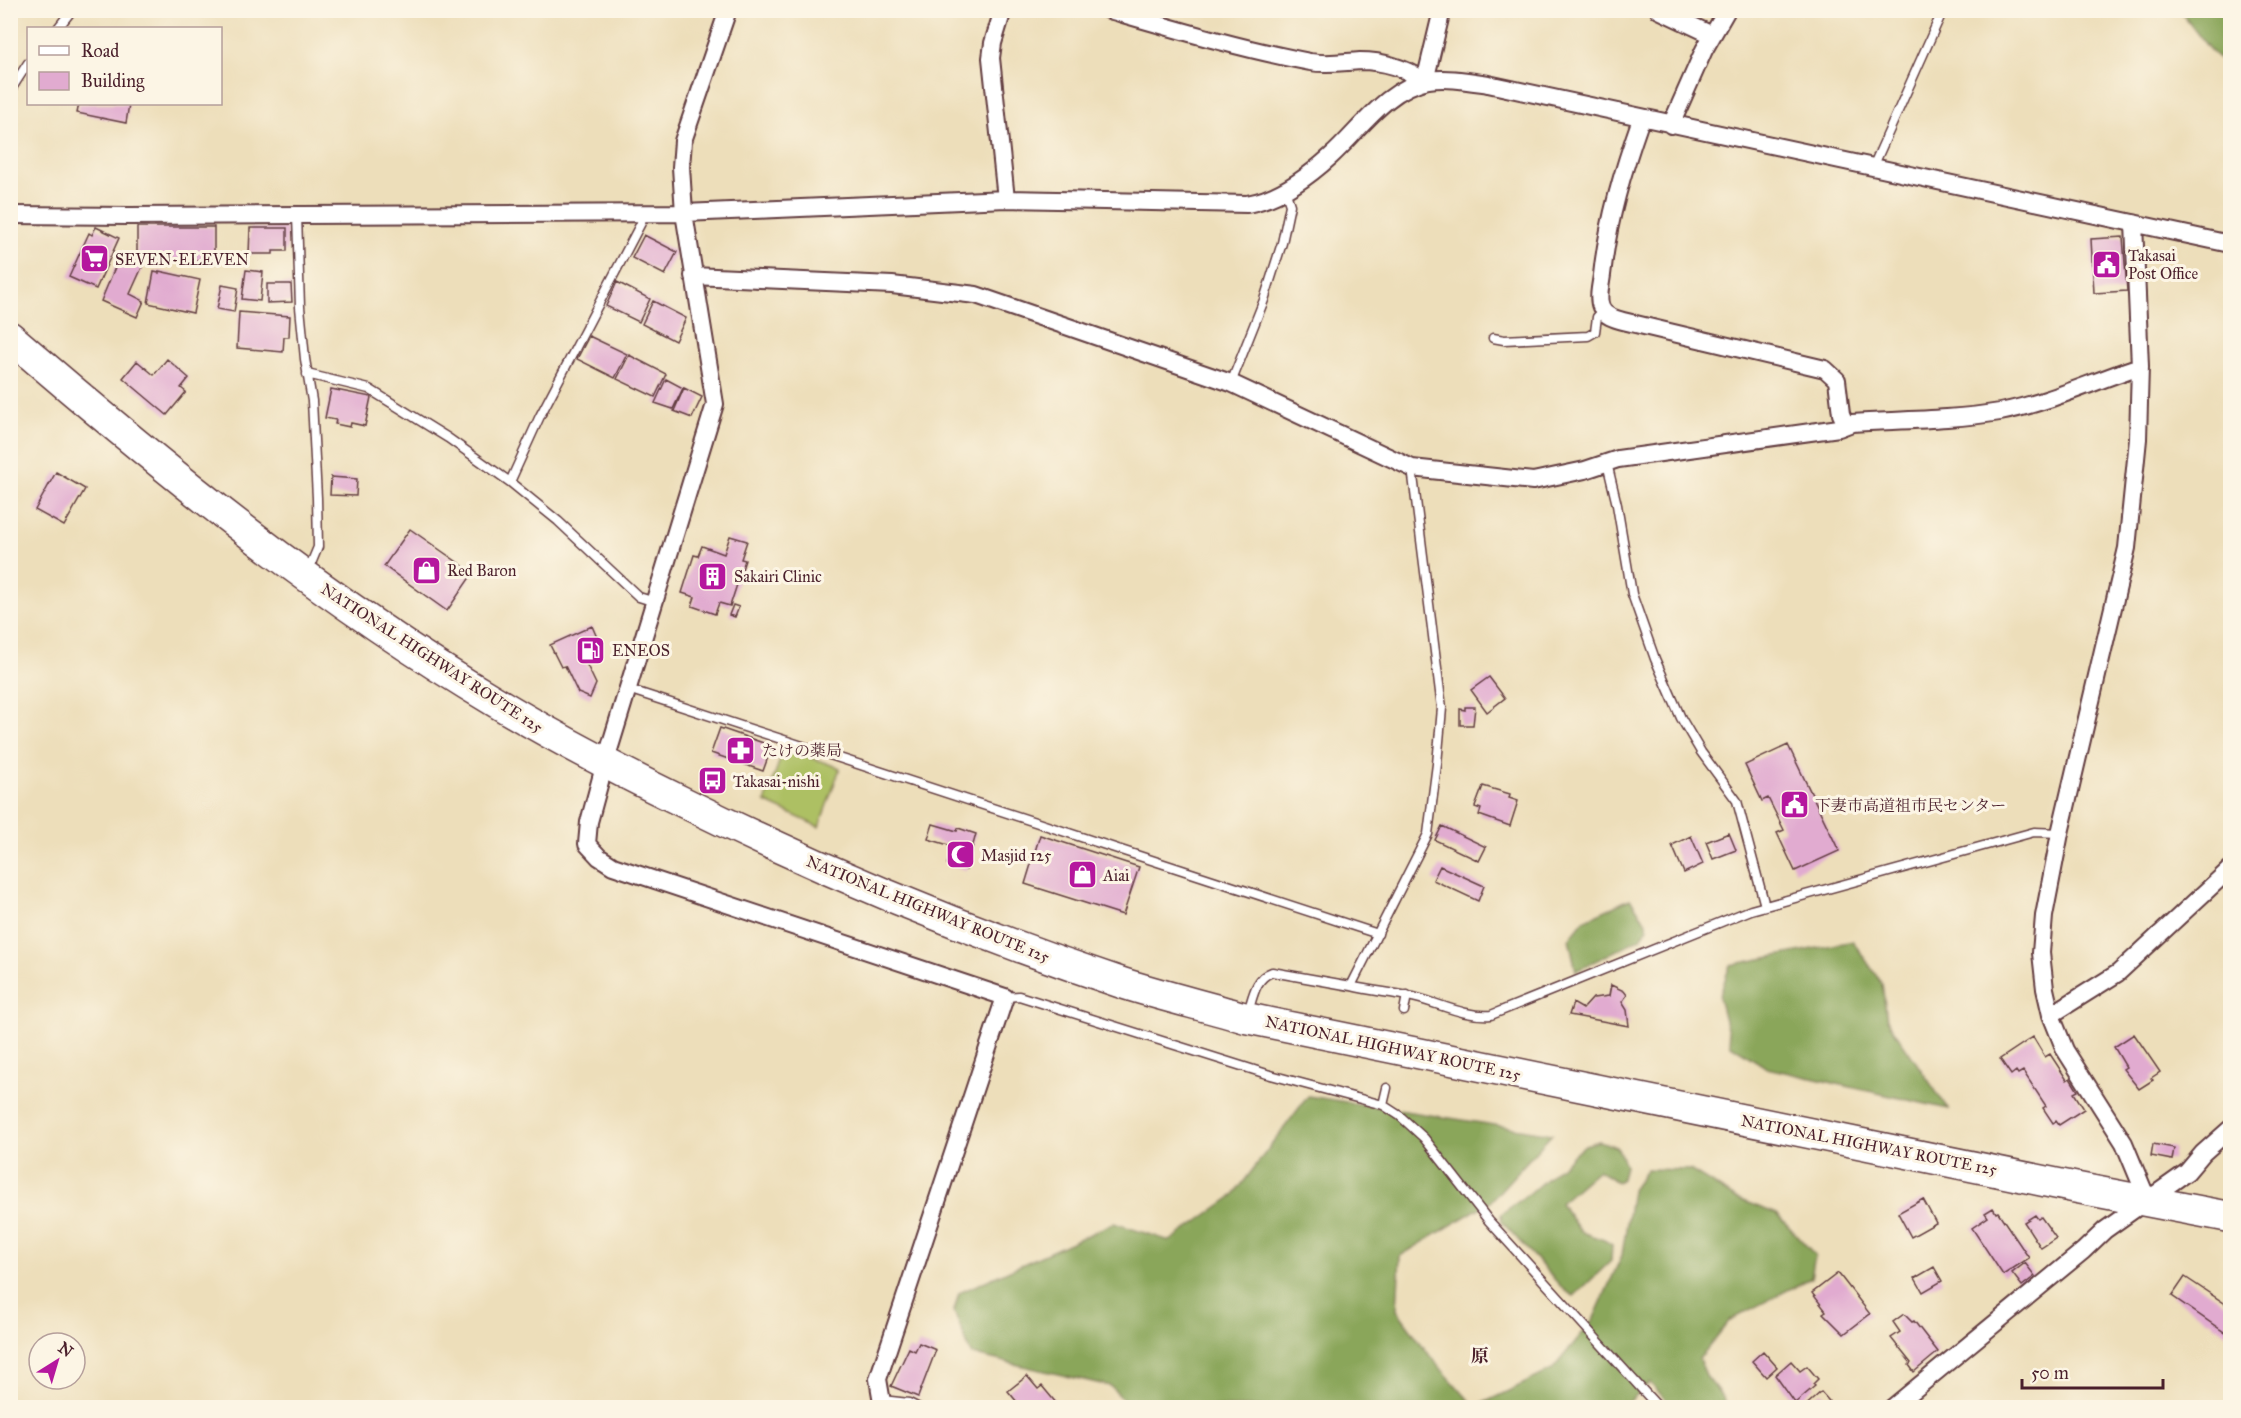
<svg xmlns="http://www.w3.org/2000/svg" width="2241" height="1418" font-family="'IM FELL Great Primer','Noto Serif JP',serif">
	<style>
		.green { fill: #adc064; stroke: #7c7048; stroke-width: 1.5 }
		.forest { fill: #8aa65a; stroke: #6a6242; stroke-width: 1.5 }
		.building { fill: #e1abd0 }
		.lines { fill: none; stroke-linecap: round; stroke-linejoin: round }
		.lane-casing { stroke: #623c40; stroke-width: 11 }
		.street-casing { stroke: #623c40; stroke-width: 20 }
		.highway-casing { stroke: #623c40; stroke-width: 33 }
		.lane { stroke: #fff; stroke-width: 8 }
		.street { stroke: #fff; stroke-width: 16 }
		.highway { stroke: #fff; stroke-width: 30 }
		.labels { text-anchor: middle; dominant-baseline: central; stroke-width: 6; stroke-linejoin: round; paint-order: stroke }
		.poi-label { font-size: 16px; fill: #4a1f2b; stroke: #fcf5e5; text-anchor: start }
		.street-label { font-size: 16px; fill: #4a1f2b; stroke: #fcf5e5 }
		.neighbourhood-label { font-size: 18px; font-weight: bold; fill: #4a1f2b; stroke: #fcf5e5 }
	</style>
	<rect width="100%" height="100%" fill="#fcf5e5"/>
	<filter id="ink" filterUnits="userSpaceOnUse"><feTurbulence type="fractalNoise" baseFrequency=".0167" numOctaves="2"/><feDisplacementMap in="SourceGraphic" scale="12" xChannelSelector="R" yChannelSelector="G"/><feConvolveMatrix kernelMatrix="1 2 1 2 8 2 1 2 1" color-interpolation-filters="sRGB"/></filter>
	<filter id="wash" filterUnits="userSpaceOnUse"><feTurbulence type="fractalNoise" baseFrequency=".008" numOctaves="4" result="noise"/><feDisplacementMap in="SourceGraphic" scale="24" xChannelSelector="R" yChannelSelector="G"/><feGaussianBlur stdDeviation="1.35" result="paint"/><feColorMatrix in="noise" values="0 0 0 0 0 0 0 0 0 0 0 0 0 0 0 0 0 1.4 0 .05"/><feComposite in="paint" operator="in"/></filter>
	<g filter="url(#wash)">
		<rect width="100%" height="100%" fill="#eddeba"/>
		<path class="green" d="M784 748 840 768 819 827 765 802Z"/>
		<path class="forest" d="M2180 11H2230V69L2209 49Z
			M1630 899 1643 917 1648 928 1641 938 1576 971 1569 939 1584 920Z
			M1853 941 1882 984 1887 1020 1948 1109 1767 1068 1731 1045 1719 997 1730 965Z
			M1308 1096 1552 1134 1491 1201 1400 1256 1397 1310 1430 1356 1475 1407 1552 1370 1593 1320 1622 1255 1632 1190 1647 1169 1690 1170 1735 1198 1777 1214 1815 1255 1811 1278 1730 1320 1699 1359 1706 1376 1725 1400V1407H1673L1650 1383 1622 1408 1131 1407 1110 1386 971 1354 954 1311 959 1293 1114 1223 1170 1241 1233 1196Z
			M1599 1141 1617 1147 1625 1165 1622 1179 1617 1182 1598 1170 1560 1203 1581 1232 1604 1240 1612 1245 1611 1261 1574 1296 1565 1291 1502 1222 1501 1214 1530 1193 1585 1145Z"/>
		<g id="blocks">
			<path class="building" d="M79 104H129L126 123 77 113Z
				M96 227 119 238 96 289 69 277 89 233 92 235Z
				M137 227H214V260L137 259Z
				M250 228H287V251H273V254H249Z
				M644 235 677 252 665 275 632 258Z
				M2123 237 2127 291 2094 293 2091 239Z
				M121 253 144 263 130 294 144 301 137 317 101 301Z
				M246 270 263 272 260 301 242 299Z
				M159 271 200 280 193 313 148 303 154 272 159 273Z
				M617 282 650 299 639 322 606 306Z
				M267 284H291L292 302 267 303Z
				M222 285 238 288 234 312 217 309Z
				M653 301 686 318 675 341 642 324Z
				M239 312 290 316 289 337H284L283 352 237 348Z
				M589 336 627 354 615 378 577 359Z
				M629 355 666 374 655 397 617 379Z
				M167 359 189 378 181 388 186 392 167 415 123 378 137 361 154 375Z
				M666 379 683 388 673 409 655 403Z
				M684 388 702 397 692 418 674 411Z
				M331 389 371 397 365 426 351 423 350 427 335 424 336 420 325 418Z
				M56 472 85 489 64 526 35 510Z
				M331 477 357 479 356 496 330 495Z
				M410 529 473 573 447 611 384 566Z
				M730 536 747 541 741 559 745 560 730 606 719 603 715 614 692 606 695 597 682 593 694 555 698 556 702 546 724 554Z
				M733 605 739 607 735 617 729 615Z
				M592 626 602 649 583 657 596 684 590 698 578 693 565 666 561 667 550 645Z
				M1489 677 1505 698 1487 712 1471 690Z
				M1465 707H1475L1473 725H1460V709L1465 710Z
				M720 728 772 746 763 771 711 753Z
				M1788 745 1839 851 1795 871 1777 833 1784 830 1768 798 1762 801 1745 765Z
				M1483 786 1510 794 1509 798 1518 801 1510 826 1479 815 1481 809 1475 807Z
				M933 824 957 831 958 828 976 834 966 870 947 864 952 846 928 839Z
				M1442 826 1486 847 1479 861 1435 840Z
				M1729 833 1736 850 1713 859 1706 842Z
				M1040 835 1139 867 1123 915 1025 884Z
				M1691 836 1703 864 1684 873 1672 845Z
				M1440 866 1484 886 1478 901 1433 880Z
				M1611 985 1624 991 1627 995 1622 1002 1627 1010 1629 1026 1569 1015 1573 1003 1583 1009 1593 998 1609 996Z
				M2134 1034 2160 1072 2151 1078 2153 1080 2139 1089 2123 1069 2126 1067 2114 1047Z
				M2033 1037 2045 1057 2050 1054 2067 1080 2070 1078 2078 1091 2074 1093 2084 1109 2059 1125 2056 1121 2053 1123 2043 1108 2046 1106 2023 1071 2018 1074 2016 1071 2011 1075 2000 1059Z
				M2153 1144 2174 1148 2172 1160 2151 1156Z
				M1923 1199 1936 1223 1911 1237 1898 1213Z
				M1993 1208 1996 1213 1998 1212 2029 1258 2003 1275 1972 1228 1988 1217 1985 1213Z
				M2035 1215 2038 1219 2041 1217 2056 1238 2041 1248 2024 1222Z
				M2025 1263 2035 1276 2022 1286 2012 1273Z
				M1934 1267 1942 1281 1923 1292 1915 1278Z
				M1838 1273 1870 1314 1844 1334 1823 1313 1826 1311 1812 1293Z
				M2185 1277 2230 1307V1336L2172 1296Z
				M1904 1314 1912 1322 1914 1321 1938 1352 1914 1372 1909 1365 1911 1363 1891 1338 1900 1332 1893 1322Z
				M919 1343 936 1350 918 1397 891 1386 909 1348 915 1351Z
				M1763 1351 1777 1367 1766 1377 1752 1361Z
				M1791 1361 1800 1371 1807 1366 1818 1379 1813 1384 1815 1386 1795 1403 1775 1375Z
				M1027 1376 1038 1389 1042 1386 1057 1404 1053 1408H1022L1008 1391Z
				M1821 1392 1835 1408H1803Z"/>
		</g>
	</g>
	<g filter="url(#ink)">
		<use href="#blocks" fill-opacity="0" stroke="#623c40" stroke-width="1.5"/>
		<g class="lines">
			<defs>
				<path id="lane" d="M58 28 72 10
					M10 91 28 63
					M1873 167 1943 10
					M297 215 300 307 305 359 312 401 317 498 318 547 308 571
					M1493 338 1504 340 1588 336 1595 332 1597 317 1603 311
					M307 374 369 389 448 438 510 482 558 521 639 597 655 602
					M1231 383 1264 300 1282 243 1290 205 1285 190
					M1607 463 1617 505 1632 594 1655 659 1681 718 1701 752 1737 801 1765 906
					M510 482 540 416 641 223 642 214
					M628 689 1378 934
					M1351 986C1370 991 1389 992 1408 996 1436 1001 1461 1017 1491 1015L1751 910 2034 832 2060 833
					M1005 997 1019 996 1267 1074 1383 1105 1400 1116 1424 1138 1489 1221 1659 1408
					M1404 1011 1407 995
					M1248 1012C1253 997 1255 978 1272 972L1351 986 1428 834 1437 764 1442 708 1412 468
					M1383 1105 1387 1088
					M882 1400 909 1403 919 1408"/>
				<path id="street" d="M728 10 683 141 681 167 684 213 715 404 605 763 589 822 587 844 599 857 613 866 1005 997 878 1379 883 1408
					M1003 10 993 43 991 58 1006 199
					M1109 10C1175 29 1242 49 1310 62 1328 65 1343 62 1360 61 1385 61 1405 68 1425 81L1442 10
					M1659 10 1712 35
					M1641 119C1623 170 1608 220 1602 275 1601 284 1597 298 1601 307 1604 316 1615 319 1623 321L1825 369 1837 380 1841 414 1846 425
					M1671 125 1704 50 1727 10
					M10 215 129 216 684 213 1006 199 1247 204C1278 199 1308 177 1331 156 1361 129 1386 89 1428 80 1447 77 1468 81 1488 84L2230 244
					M2134 223 2140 366 2138 439 2127 548 2060 833 2044 916 2041 953 2045 989 2051 1015 2065 1050 2124 1143 2148 1201
					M693 276 892 285 976 295 1231 383 1412 468 1533 481 1585 470 1618 459 1839 428 1852 423C1901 420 1952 420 2000 412 2048 403 2094 381 2140 366
					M2051 1015 2118 973 2230 869
					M1892 1408 2083 1251 2105 1230 2187 1172 2203 1153 2230 1129"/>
				<path id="highway" d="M10 337C164 470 321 598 496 702 557 739 621 772 685 803 827 873 972 933 1122 983 1163 996 1205 1006 1246 1018L2078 1188 2230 1217"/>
			</defs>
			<use href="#lane" class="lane-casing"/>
			<use href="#street" class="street-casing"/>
			<use href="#highway" class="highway-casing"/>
			<use href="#lane" class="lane"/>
			<use href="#street" class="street"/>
			<use href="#highway" class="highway"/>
		</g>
	</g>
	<defs>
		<symbol id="supermarket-square" viewBox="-11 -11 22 22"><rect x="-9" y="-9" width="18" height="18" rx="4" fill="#b5179e" stroke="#fcf5e5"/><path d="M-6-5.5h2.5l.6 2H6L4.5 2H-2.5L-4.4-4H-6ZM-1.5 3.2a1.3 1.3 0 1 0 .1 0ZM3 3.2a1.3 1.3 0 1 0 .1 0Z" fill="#fff"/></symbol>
		<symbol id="civic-square" viewBox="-11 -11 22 22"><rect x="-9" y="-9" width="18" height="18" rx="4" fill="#b5179e" stroke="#fcf5e5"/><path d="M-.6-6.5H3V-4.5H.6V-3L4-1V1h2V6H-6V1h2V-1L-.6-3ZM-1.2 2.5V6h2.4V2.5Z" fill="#fff"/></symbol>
		<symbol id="shop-square" viewBox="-11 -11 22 22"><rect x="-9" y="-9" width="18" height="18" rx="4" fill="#b5179e" stroke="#fcf5e5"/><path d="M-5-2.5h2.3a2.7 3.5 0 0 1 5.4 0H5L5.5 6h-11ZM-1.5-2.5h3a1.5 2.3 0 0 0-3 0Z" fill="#fff"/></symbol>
		<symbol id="building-square" viewBox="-11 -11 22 22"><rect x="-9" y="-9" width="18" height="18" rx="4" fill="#b5179e" stroke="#fcf5e5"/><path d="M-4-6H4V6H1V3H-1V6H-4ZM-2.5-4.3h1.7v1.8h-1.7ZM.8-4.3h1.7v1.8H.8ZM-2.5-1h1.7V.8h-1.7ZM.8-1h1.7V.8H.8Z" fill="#fff"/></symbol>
		<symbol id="fuel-square" viewBox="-11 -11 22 22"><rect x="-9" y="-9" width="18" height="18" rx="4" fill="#b5179e" stroke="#fcf5e5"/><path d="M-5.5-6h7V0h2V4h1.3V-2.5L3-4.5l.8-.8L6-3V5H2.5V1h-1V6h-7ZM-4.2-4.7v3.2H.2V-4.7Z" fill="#fff"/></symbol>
		<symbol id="pharmacy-square" viewBox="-11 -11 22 22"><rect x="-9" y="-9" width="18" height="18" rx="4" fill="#b5179e" stroke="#fcf5e5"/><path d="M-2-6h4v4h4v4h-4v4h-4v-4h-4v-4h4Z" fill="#fff"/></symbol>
		<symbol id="bus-square" viewBox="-11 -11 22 22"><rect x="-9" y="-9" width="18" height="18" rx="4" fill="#b5179e" stroke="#fcf5e5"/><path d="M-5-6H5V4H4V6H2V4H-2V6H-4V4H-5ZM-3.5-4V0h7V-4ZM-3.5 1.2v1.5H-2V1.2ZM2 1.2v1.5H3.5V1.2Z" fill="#fff"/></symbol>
		<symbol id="mosque-square" viewBox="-11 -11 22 22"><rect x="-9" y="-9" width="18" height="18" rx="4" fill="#b5179e" stroke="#fcf5e5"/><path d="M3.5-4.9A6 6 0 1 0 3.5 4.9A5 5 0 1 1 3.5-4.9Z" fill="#fff"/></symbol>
	</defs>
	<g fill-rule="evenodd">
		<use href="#supermarket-square" x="78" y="242" width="33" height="33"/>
		<use href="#civic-square" x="2090" y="248" width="33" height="33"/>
		<use href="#shop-square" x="410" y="554" width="33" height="33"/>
		<use href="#building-square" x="696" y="560" width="33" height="33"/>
		<use href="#fuel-square" x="574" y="634" width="33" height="33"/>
		<use href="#pharmacy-square" x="724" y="734" width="33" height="33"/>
		<use href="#bus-square" x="696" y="764" width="33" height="33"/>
		<use href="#civic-square" x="1778" y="788" width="33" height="33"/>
		<use href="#mosque-square" x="944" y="838" width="33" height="33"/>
		<use href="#shop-square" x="1066" y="858" width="33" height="33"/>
	</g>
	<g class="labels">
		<g class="poi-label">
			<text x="2128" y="255">Takasai<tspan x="2128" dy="18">Post Office</tspan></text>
			<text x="115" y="259">SEVEN-ELEVEN</text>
			<text x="447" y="570">Red Baron</text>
			<text x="734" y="576">Sakairi Clinic</text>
			<text x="612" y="650">ENEOS</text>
			<text x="762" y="750">たけの薬局</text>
			<text x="733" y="781">Takasai-nishi</text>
			<text x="1815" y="805">下妻市高道祖市民センター</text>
			<text x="981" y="855">Masjid 125</text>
			<text x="1103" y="875">Aiai</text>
		</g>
		<g class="street-label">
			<text transform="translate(432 658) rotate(33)">NATIONAL HIGHWAY ROUTE 125</text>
			<text transform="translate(928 909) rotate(22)">NATIONAL HIGHWAY ROUTE 125</text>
			<text transform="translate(1393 1048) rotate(12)">NATIONAL HIGHWAY ROUTE 125</text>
			<text transform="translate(1869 1145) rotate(11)">NATIONAL HIGHWAY ROUTE 125</text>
		</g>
		<g class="neighbourhood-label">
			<text x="1480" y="1356">原</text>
		</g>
	</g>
	<rect width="2241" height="1418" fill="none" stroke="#fcf5e5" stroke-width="36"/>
	<rect x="27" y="27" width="195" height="78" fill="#fcf5e5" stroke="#b59f9b" stroke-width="1.5"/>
	<rect x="39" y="46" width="30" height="9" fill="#ffffff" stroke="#b59f9b" stroke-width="1.5"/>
	<text x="81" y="57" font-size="18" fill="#4a1f2b">Road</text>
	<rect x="39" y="72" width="30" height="18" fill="#e1abd0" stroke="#b59f9b" stroke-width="1.5"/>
	<text x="81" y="87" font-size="18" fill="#4a1f2b">Building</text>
	<g transform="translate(57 1361) rotate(37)"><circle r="28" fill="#fcf5e5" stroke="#b59f9b" stroke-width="1.5"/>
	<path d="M0-4.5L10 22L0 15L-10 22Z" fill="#b5179e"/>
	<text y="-9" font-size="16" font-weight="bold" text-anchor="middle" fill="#4a1f2b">N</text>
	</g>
	<path d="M2022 1379v9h141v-9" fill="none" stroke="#4a1f2b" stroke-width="3"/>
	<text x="2031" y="1379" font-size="18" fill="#4a1f2b" stroke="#fcf5e5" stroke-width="4.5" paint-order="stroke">50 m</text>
</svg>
